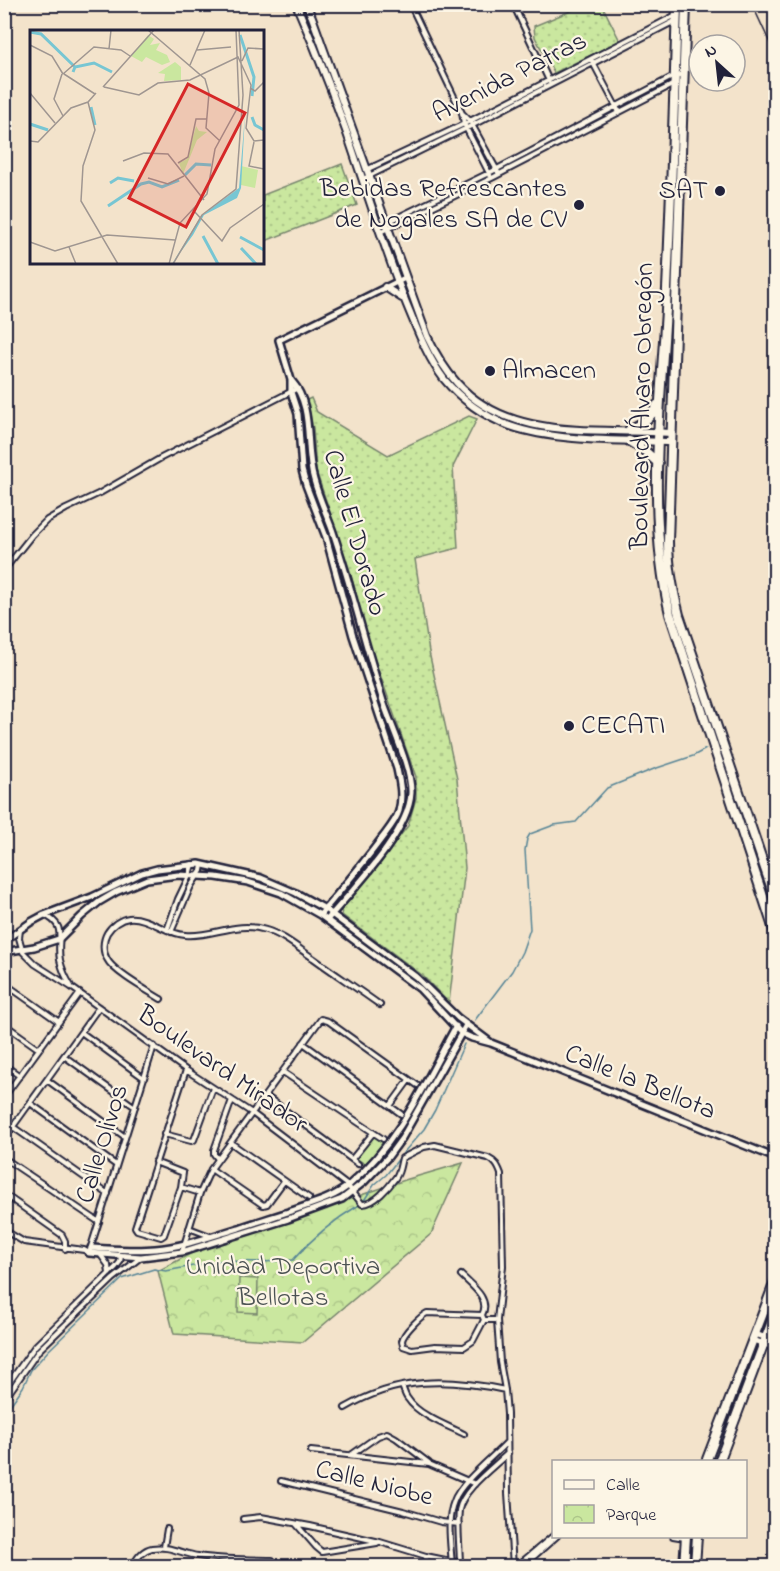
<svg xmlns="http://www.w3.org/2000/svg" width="780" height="1571" font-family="'Indie Flower',sans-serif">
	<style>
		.grass { fill: url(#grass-dots); stroke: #76846d; stroke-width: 1.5 }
		.park { fill: url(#park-crowns); stroke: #76846d; stroke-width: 1.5 }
		.garden { fill: #cae79f; stroke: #76846d; stroke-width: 1.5 }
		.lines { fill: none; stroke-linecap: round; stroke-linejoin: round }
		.stream { stroke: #558496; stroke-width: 1.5 }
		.street-casing { stroke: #22223b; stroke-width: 8 }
		.secondary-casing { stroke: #22223b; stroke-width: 10 }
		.primary-casing { stroke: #22223b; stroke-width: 10 }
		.highway-casing { stroke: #22223b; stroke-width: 12 }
		.street { stroke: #fcf5e5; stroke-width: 4 }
		.secondary { stroke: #fcf5e5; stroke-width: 5 }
		.primary { stroke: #fcf5e5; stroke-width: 6 }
		.highway { stroke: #fcf5e5; stroke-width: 8 }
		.rail { stroke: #22223b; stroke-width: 1.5 }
		.poi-dot { fill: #22223b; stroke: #fcf5e5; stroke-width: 2 }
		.labels { text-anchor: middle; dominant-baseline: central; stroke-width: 4.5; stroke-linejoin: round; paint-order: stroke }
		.street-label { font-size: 27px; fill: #22223b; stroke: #fcf5e5 }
		.poi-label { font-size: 27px; fill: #22223b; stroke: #fcf5e5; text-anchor: end }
		.park-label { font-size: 27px; fill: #4c5354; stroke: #fcf5e5 }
		.inset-river { fill: none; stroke: #77c6d3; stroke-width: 3 }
		.inset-road { fill: none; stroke: #9f9691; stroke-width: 1.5 }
		.view { fill: #d62828; fill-opacity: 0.15; stroke: #d62828; stroke-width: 3 }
		.inset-edge { fill: none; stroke: #22223b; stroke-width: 3 }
	</style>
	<defs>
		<pattern id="grass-dots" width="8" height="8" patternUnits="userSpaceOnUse" patternTransform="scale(1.5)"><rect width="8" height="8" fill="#cae79f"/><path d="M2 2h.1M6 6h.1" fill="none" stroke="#adc68a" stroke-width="1.8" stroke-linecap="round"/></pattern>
		<pattern id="park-crowns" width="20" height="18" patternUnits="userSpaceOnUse" patternTransform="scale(1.5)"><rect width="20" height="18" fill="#cae79f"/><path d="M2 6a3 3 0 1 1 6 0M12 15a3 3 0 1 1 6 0" fill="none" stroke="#adc68a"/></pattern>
	</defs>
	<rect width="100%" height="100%" fill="#f3e3cb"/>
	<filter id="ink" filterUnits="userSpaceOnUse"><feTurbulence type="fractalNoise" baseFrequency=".0167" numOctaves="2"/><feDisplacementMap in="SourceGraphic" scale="12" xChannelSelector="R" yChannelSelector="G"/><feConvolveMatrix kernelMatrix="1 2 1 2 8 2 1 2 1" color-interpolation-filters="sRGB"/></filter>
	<g filter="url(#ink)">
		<path class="grass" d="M585 5H602L620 41 554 73 535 37 534 26Z
			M342 164 357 205 263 242V195Z
			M311 398 317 412 388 455 469 416 477 419 453 467 458 548 415 559 429 652 457 779 465 868 449 1003 422 975 342 915 341 909 408 826 416 798V777L370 646 349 568 316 471 313 428 307 400Z"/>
		<path class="park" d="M374 1134 386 1142 365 1164 356 1158Z
			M463 1163 431 1234 303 1342 174 1334 158 1271 209 1244 288 1220 408 1179Z"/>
		<path class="garden" d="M239 1278 258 1279 257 1313 238 1312Z"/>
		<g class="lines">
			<path class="stream" d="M475 1020 512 971 522 952 530 929 525 850 527 839 530 834 554 825 576 822 607 788 654 769 693 756 706 749
				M363 1202 374 1185 386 1175 404 1152 424 1129 435 1110 464 1044
				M4 1414 23 1387 31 1370 48 1351 122 1279 154 1269 166 1271 220 1261 263 1262 293 1260C312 1238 334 1220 359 1205"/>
			<defs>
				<path id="street" d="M410 4 462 113 464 124 490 175
					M513 4 550 83
					M591 59 619 112
					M463 114 470 121 499 174
					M366 170 464 124 676 15
					M363 179 473 125 675 21
					M377 226 386 223 497 169 674 76 684 74
					M380 232 492 178 674 84
					M4 570 32 535 47 520 66 509 100 493 161 458 298 388
					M44 915C68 925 56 940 60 960 62 969 66 978 71 986
					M20 930 19 938 23 952 35 964 71 987 186 1070 252 1113 348 1186 362 1204C374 1205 389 1187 396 1177 400 1171 400 1165 402 1158L424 1147 435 1145 488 1158C496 1162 498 1166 501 1174L503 1266 497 1320 500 1362 505 1390 507 1414 508 1493 513 1566
					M167 930 178 899 189 876 192 864
					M171 932 191 886 201 871 202 865
					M4 983 59 1022
					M161 999C148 991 113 972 107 959 102 951 103 940 107 933 111 926 120 919 129 918 147 916 167 934 185 935 213 938 235 920 266 930 283 935 298 948 313 958 335 974 358 989 380 1005
					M4 1024 39 1049
					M81 1032 144 1078
					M303 1043 401 1114
					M64 1056 135 1107
					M4 1065 20 1076
					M283 1072 383 1139
					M47 1080 125 1137
					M266 1096 358 1164
					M4 1097 80 993
					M30 1103 116 1165
					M390 1106 409 1080
					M13 1127 108 1194
					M164 1134 191 1141 194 1140 213 1088
					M4 1139 99 1007
					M231 1143 309 1198
					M4 1158 99 1222
					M218 1159 214 1154V1150L232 1100
					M352 1159 373 1133
					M155 1162 183 1173 181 1187 164 1235 161 1237 137 1230 135 1227 186 1070
					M211 1169 263 1205 267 1204 284 1181
					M181 1187 200 1193
					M4 1194 62 1235 65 1241V1249
					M189 1228 210 1236
					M4 1230 24 1242 84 1250 89 1253 154 1046
					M182 1252 200 1193 211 1169 321 1019 328 1021 417 1085
					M100 1254 108 1265 109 1274
					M461 1275C472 1286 491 1299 482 1315
					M484 1320 473 1341 464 1347 435 1346 412 1349 403 1346C403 1344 402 1342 402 1341 403 1333 421 1316 427 1313L482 1315 484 1320H497
					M402 1386C404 1390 405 1396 408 1399 418 1415 448 1426 464 1434
					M4 1390 35 1346 116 1267 120 1262 121 1256
					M4 1400 39 1350 113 1279 141 1257
					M345 1408C398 1377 447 1378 505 1390
					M311 1451 429 1464 475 1484
					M351 1455 378 1436 387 1433 396 1438 429 1463
					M281 1481 403 1511 441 1522 459 1524
					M243 1519 261 1517 310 1526 380 1542 426 1556 460 1563
					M296 1524 316 1547 322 1552 377 1543
					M673 1536 685 1538
					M164 1547 167 1529
					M133 1566C137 1557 142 1550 152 1548 168 1545 183 1554 198 1556 222 1560 247 1559 272 1560
					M426 1566V1556
					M452 1566C451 1546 446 1520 454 1501 460 1483 493 1457 507 1442
					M460 1566C460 1548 457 1528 459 1510 463 1489 494 1467 508 1453
					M517 1566 554 1535
					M523 1566 557 1536"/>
				<path id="secondary" d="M291 380C315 407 304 447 314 480 319 499 328 517 334 535 352 590 366 647 383 701 391 726 412 769 411 793 409 833 353 889 327 920
					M320 915C341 890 362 865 382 838 388 830 396 821 399 811 403 796 400 783 397 769L353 636 326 537 306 485 302 470 298 414 291 392V380L279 340 405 278
					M4 941 31 922 44 915 92 897 142 873 157 869 199 864 261 878 296 893 325 909 416 977 458 1018 490 1042
					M4 952 34 947 59 939 82 916 99 902 116 892 147 879 178 875 216 877 248 882 281 893 320 915 420 989 461 1033 472 1038 491 1043 776 1158
					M91 1248C112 1249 134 1251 155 1249 183 1247 212 1236 239 1228 259 1221 280 1215 300 1208 317 1202 335 1197 349 1185 399 1143 425 1082 456 1026
					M89 1253 141 1257 182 1252 288 1219 342 1199 364 1182 388 1157 402 1138 466 1025
					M755 1334 776 1341
					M753 1340 776 1348"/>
				<path id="primary" d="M296 4C321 61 343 119 362 178 377 223 391 267 409 310 419 334 428 358 444 379 460 399 485 417 510 426 556 442 622 440 672 442
					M306 4 312 17 427 336C435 353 444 369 457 383 511 443 599 427 671 433
					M385 287 402 298"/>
				<path id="highway" d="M677 4C674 106 671 208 666 310 660 410 647 515 670 614L776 936
					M686 4 668 541C668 567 673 591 679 615L776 901
					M629 430C641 424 652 418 657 405
					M629 441 645 451 658 463
					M706 1462 776 1279
					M719 1462 776 1311
					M684 1566 686 1536
					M695 1566 697 1536"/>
			</defs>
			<use href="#street" class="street-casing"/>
			<use href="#secondary" class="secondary-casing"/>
			<use href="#primary" class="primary-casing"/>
			<use href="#highway" class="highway-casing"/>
			<use href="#street" class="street"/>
			<use href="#secondary" class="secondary"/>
			<use href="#primary" class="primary"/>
			<use href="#highway" class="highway"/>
			<path class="rail" d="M752 4 776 56"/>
		</g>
	</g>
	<g class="poi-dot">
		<circle cx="720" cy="191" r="6"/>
		<circle cx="579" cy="205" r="6"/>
		<circle cx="490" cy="371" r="6"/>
		<circle cx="569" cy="726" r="6"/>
	</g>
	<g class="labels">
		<g class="street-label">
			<text transform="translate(510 78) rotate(-27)">Avenida Patras</text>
			<text transform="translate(643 406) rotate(-89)">Boulevard Álvaro Obregón</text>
			<text transform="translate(354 533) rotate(74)">Calle El Dorado</text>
			<text transform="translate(222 1070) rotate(35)">Boulevard Mirador</text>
			<text transform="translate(640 1083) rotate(22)">Calle la Bellota</text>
			<text transform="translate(103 1144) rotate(-73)">Calle Olivos</text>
			<text transform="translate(374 1484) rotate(14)">Calle Niobe</text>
		</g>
		<g class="poi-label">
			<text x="567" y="189">Bebidas Refrescantes<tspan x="567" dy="31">de Nogales SA de CV</tspan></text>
			<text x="708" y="191">SAT</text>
			<text x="502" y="371" text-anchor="start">Almacen</text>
			<text x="581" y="726" text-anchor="start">CECATI</text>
		</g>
		<g class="park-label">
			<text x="283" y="1267">Unidad Deportiva<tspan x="283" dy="31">Bellotas</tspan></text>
		</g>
	</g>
	<g transform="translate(30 30)">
		<rect width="234" height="234" fill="#f3e3cb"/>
		<path d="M145 32 151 37V50L134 51 135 44 128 43ZM166 96 169 101 177 102 167 110 153 144 149 133 157 129ZM211 136 228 140 225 158 211 155Z" fill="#cae79f"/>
		<path d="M118 5 124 9 120 15 130 13 126 20 137 25 140 32 132 35 116 27 112 32 101 26Z" fill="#cae79f"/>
		<path d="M215 85 211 158 207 168 174 185 163 205 142 234 171 186 209 158Z" fill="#77c6d3"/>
		<path class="inset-river" d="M0 2 11 4 45 37M210 5 224 47 222 66M43 42 45 37 64 33 82 42M61 77 65 95M222 87 225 95 234 100M0 94 18 100M155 145 166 134 181 135M80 153 88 148 104 151M78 176 111 154 119 152 132 157 149 150M173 206 188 234M210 207 234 220M211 218 226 234"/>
		<path class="inset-road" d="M118 0 175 49 179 63 176 98 190 111M0 15 22 26 33 44M79 19 81 0M167 20 201 17M212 31 218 18 234 19M160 35 175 0M32 44 24 69 33 86M33 44 64 17 91 20 100 26M34 44 65 64M73 57 124 0M74 57 109 65 128 53 160 50 208 27 221 55 216 98 224 111 234 110M220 58 225 61 234 52M0 63 25 93M58 72 65 100 53 136 51 171 88 234M0 111 8 112 41 78 58 72 66 63M224 112 219 136 234 139M93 131 114 123 138 124 174 170M148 133 158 127 166 89H177M118 148 138 154 154 146M163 180 192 211 200 198 234 174M0 212 25 221 77 205 145 210M39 217 46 234M139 234 150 193 177 164 185 119 209 75 206 0M143 234 172 185 206 159 213 65 209 0"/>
		<path class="view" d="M158 54 215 83 156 197 99 168Z"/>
		<rect width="234" height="234" class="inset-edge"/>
	</g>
	<rect width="780" height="1571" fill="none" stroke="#fcf5e5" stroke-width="24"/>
	<rect x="12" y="12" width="756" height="1547" fill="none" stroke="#22223b" stroke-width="2" filter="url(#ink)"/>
	<rect x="552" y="1460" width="195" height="78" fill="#fcf5e5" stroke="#a5a1a1" stroke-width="1.5"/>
	<rect x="564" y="1480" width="30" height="9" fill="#fcf5e5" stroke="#a5a1a1" stroke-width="1.5"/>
	<text x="606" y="1490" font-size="18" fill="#22223b">Calle</text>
	<rect x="564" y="1505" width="30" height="18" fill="url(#park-crowns)" stroke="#a5a1a1" stroke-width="1.5"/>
	<text x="606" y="1520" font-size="18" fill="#22223b">Parque</text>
	<g transform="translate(717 63) rotate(333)"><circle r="28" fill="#fcf5e5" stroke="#a5a1a1" stroke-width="1.5"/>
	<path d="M0-4.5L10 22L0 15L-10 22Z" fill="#22223b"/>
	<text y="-9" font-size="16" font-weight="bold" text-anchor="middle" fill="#22223b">N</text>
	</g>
</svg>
